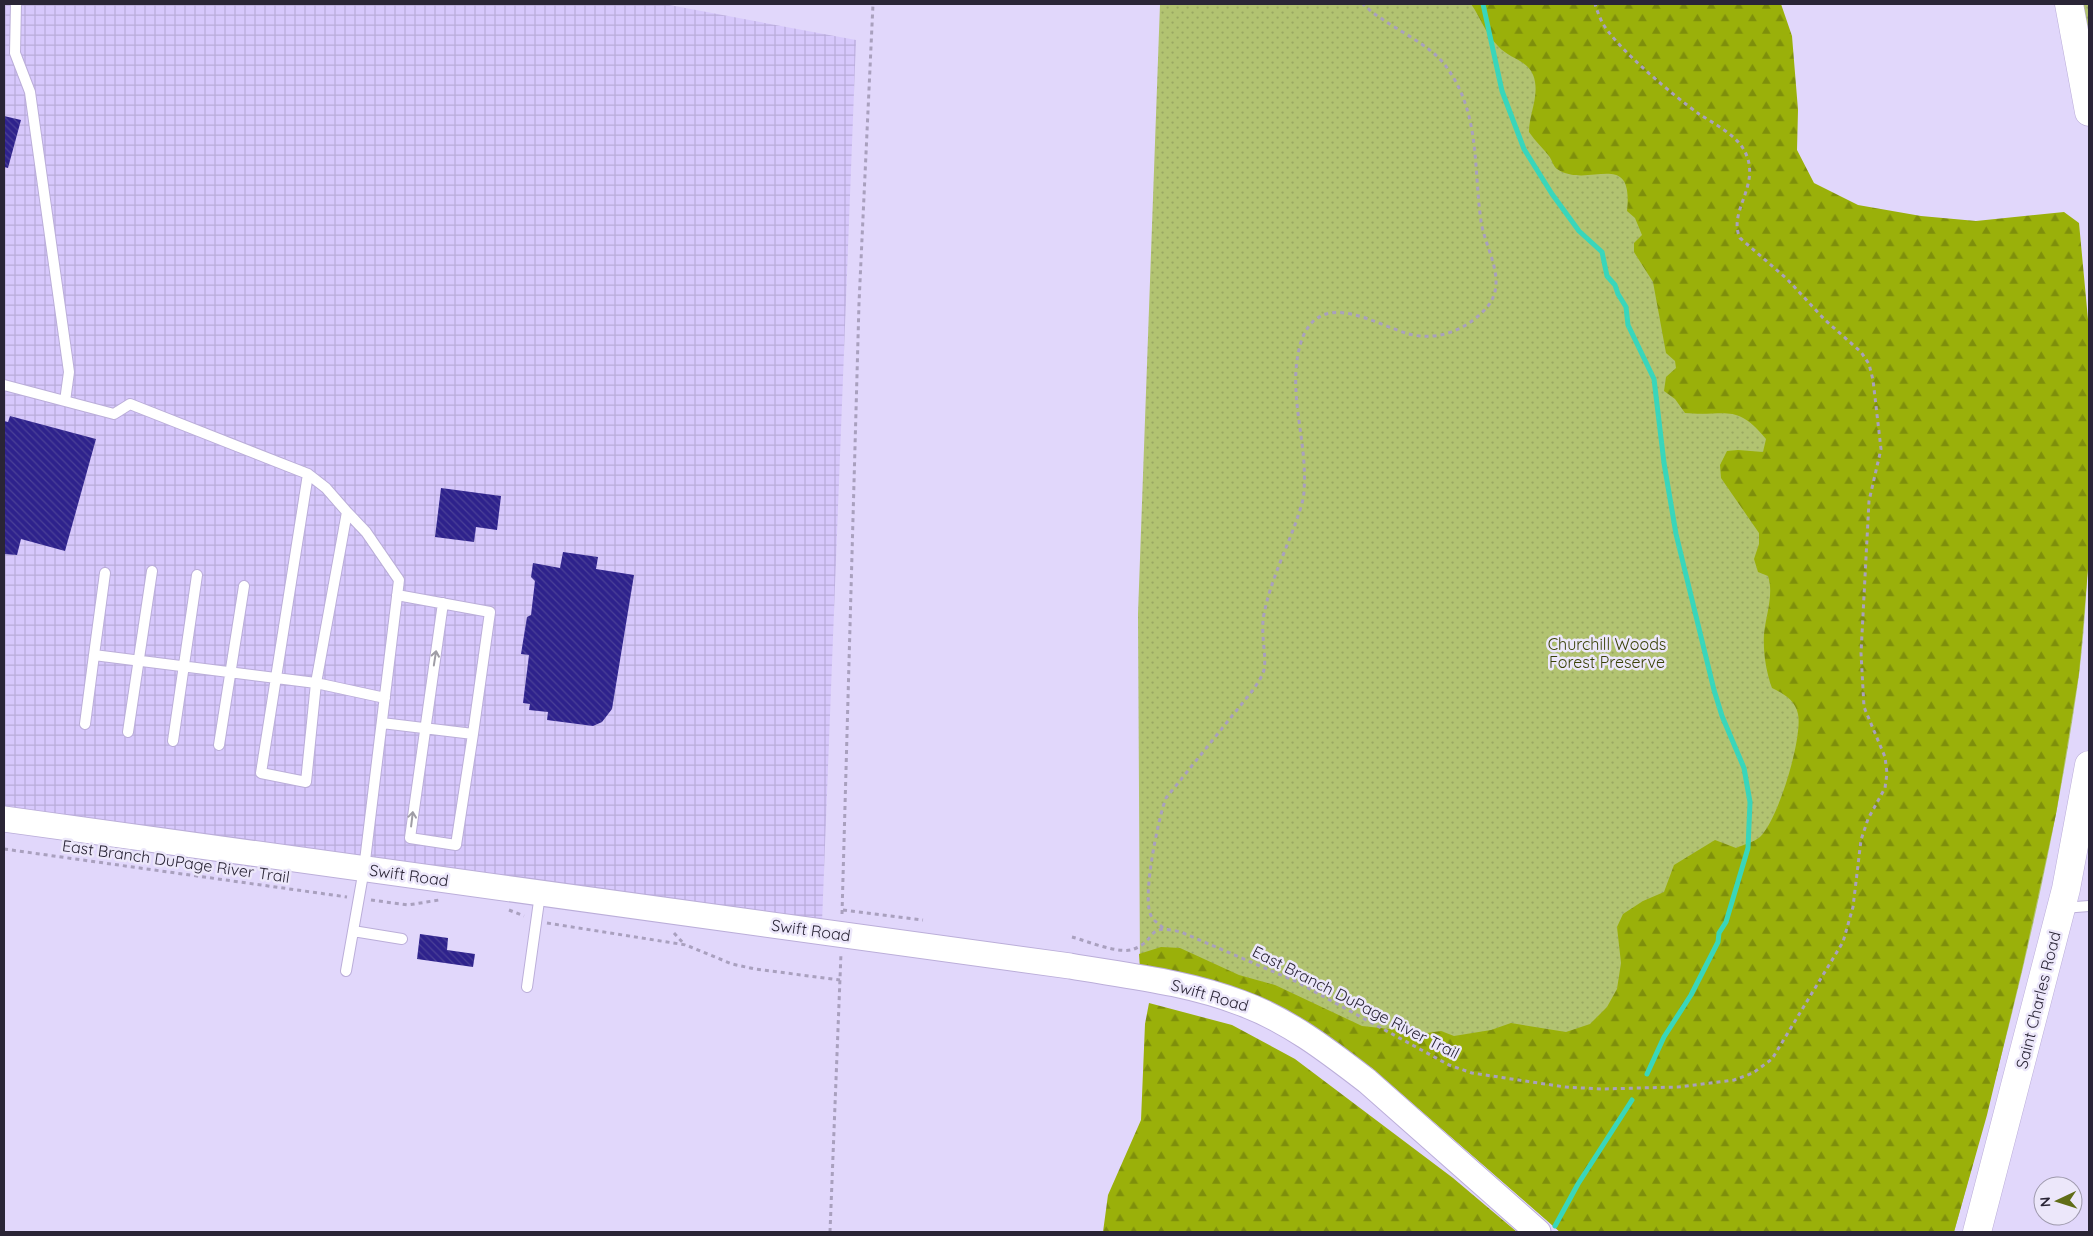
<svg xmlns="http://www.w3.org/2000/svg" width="2093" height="1236" font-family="Quicksand,sans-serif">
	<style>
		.industrial { fill: url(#industrial-grid) }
		.grass { fill: url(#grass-dots) }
		.forest { fill: url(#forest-firs) }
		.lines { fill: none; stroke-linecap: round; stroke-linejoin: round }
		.stream { stroke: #39d6bb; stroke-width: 5 }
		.building { fill: url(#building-back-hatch) }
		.service-casing { stroke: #bbaed9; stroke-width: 12 }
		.tertiary-casing { stroke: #bbaed9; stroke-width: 27 }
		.secondary-casing { stroke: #bbaed9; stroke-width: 29 }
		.path { stroke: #a9a0be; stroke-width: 3; stroke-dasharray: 4 4; stroke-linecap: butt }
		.service { stroke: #fff; stroke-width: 10 }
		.tertiary { stroke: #fff; stroke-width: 25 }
		.secondary { stroke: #fff; stroke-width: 28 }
		.oneway { stroke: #9f9da5 }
		.labels { text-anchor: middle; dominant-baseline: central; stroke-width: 5; stroke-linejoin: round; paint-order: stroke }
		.park-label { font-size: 16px; fill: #394107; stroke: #ece7fa }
		.street-label { font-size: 16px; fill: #2a2536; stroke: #ece7fa }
	</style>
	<defs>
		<pattern id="industrial-grid" width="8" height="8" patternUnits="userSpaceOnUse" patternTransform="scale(1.25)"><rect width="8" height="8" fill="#d7c8fc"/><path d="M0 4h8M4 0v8" fill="none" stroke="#b9acd9"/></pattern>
		<pattern id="grass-dots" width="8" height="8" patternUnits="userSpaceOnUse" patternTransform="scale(1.25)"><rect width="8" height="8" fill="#b2c371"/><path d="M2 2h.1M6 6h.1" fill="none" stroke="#99a762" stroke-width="1.8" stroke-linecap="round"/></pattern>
		<pattern id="forest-firs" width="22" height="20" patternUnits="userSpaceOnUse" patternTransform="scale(1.25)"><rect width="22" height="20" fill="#9ab00a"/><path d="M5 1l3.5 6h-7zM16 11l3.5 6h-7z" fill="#7e8f0b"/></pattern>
		<pattern id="building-back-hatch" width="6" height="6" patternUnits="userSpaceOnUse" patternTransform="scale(1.25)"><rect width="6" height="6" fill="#2e228c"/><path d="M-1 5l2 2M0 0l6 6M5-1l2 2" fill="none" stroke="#4b4197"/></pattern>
	</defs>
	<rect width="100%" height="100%" fill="#e1d7fb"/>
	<path class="industrial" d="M4 4H664L856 40 822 923 4 810Z"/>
	<path class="grass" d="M1160 4H1729L1776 215 2089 330C2089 444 2093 561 2079 675 2053 863 2005 1049 1954 1232H1560L1372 1068 1297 1016 1231 986 1140 969 1138 614Z
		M2082 4H2089V42Z"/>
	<path class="forest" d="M1471 4H1781L1792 36 1798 110 1797 150 1814 183 1858 205 1921 216 1976 221 2064 212 2079 223 2089 330V558L2079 673 2056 814 2022 969 1987 1115 1954 1232H1560L1372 1068 1297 1016 1231 986 1140 969 1139 954 1161 947 1180 948 1239 975 1275 985 1362 1026 1427 1033 1441 1031 1454 1036 1491 1030 1511 1023 1566 1032 1590 1024 1607 1007 1617 989 1621 963 1617 927 1623 914 1643 901 1664 892 1674 865 1715 840 1736 848C1743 845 1754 842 1760 837 1778 820 1803 738 1798 714 1795 700 1784 694 1772 688 1766 671 1763 652 1764 634 1766 615 1774 594 1768 576L1758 572 1754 559 1759 544V533L1721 478 1720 465 1727 451 1738 450 1763 452 1766 439C1736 402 1726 417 1685 413L1675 399 1664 391 1666 377 1676 368 1675 361 1666 353 1653 282 1634 252V243L1642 235 1635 218 1627 211C1634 147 1588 190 1557 169 1553 166 1552 160 1549 156 1543 148 1535 141 1529 132 1529 115 1538 99 1535 82 1532 60 1510 60 1498 46 1485 33 1481 18 1471 4Z
		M1149 1003 1232 1025 1295 1059 1453 1178 1517 1232H1103L1108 1195 1141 1120 1145 1024Z"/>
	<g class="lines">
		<path class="stream" d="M1483 4 1502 91 1524 149 1552 194 1579 231 1602 252 1607 276 1615 285 1618 294 1626 307 1628 325 1654 379 1664 463 1676 534 1714 690 1722 716 1744 768 1750 802 1748 848 1726 922 1719 933 1718 942 1691 995 1664 1037 1647 1074
			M1555 1226 1578 1184 1632 1100"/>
	</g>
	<path class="building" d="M4 116 21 120 8 168 4 167Z
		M10 416 96 439 65 551 21 539 17 555 4 554V421L8 422Z
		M441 488 501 496 497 530 476 527 474 542 435 537Z
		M563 552 598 557 596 569 634 575 612 709 602 722 593 726 547 720 548 712 529 710 530 704 523 703 529 655 521 654 527 617 531 615 535 581 531 577 533 563 560 568Z
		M420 934 448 938 447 950 475 954 473 967 417 959Z"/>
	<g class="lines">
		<defs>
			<path id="service" d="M16 4 15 53 30 92 69 372 65 401
				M4 385 114 414 130 404 308 474 326 488 347 512
				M397 595 490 612 473 734
				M94 655 105 573
				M382 723 473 734 456 845 410 838 443 603
				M85 724 94 655 316 683 306 782 261 773 308 474
				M128 732 152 571
				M173 741 197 575
				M219 745 244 586
				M2063 908 2089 906
				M353 931 402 939
				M346 971 364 869 399 580 366 532 347 512 316 683 385 698
				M527 987 540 894"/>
			<path id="tertiary" d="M4 819 1070 966C1128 976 1186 982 1241 1003 1288 1020 1328 1051 1367 1081L1538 1232"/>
			<path id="secondary" d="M2069 4 2089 112
				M1977 1232 2066 889 2089 765"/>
		</defs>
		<use href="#service" class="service-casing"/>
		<use href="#tertiary" class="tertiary-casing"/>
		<use href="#secondary" class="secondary-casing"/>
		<path class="path" d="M4 849 347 897
			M371 900 408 905 439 900
			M509 910 524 916
			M843 910 923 920
			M842 914 859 303 873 4
			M547 923 686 945 732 964 755 969 840 980
			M1163 928C1158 923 1152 920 1150 913 1143 893 1158 819 1166 798L1253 690C1257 684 1262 677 1264 670 1267 655 1260 634 1264 614 1270 583 1285 552 1296 522 1299 512 1304 501 1304 490 1308 441 1286 391 1301 342 1319 287 1374 324 1409 334 1438 342 1469 329 1488 306 1508 280 1485 249 1481 221 1473 166 1481 113 1445 65 1427 41 1385 26 1363 4
			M674 933 685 945
			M1072 937C1087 941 1120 955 1134 949 1159 939 1144 923 1181 932L1295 981 1449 1065 1472 1073 1565 1087 1601 1089 1678 1087 1734 1080 1753 1073 1772 1059 1843 942 1853 907 1861 840 1868 819 1885 788 1887 773 1885 757 1864 707 1861 653 1869 501 1881 449 1873 380 1869 364 1861 352 1825 320 1787 279 1740 238C1727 211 1763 184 1744 150 1736 135 1713 123 1699 114 1674 96 1616 48 1602 22 1599 16 1597 10 1595 4
			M830 1232 841 953"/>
		<use href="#service" class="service"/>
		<use href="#tertiary" class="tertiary"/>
		<use href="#secondary" class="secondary"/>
	</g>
	<defs><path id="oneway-shaft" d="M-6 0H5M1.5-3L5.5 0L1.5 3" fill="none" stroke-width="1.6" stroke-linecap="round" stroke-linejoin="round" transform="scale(1.25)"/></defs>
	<g class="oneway">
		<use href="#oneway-shaft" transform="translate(435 658) rotate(-81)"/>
		<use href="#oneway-shaft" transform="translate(412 819) rotate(-83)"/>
	</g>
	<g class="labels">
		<g class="park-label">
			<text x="1607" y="644">Churchill Woods<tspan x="1607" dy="18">Forest Preserve</tspan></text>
		</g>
		<g class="street-label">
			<text transform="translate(176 861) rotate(8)">East Branch DuPage River Trail</text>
			<text transform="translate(409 875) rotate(8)">Swift Road</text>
			<text transform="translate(811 930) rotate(8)">Swift Road</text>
			<text transform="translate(1210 995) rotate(16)">Swift Road</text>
			<text transform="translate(2038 1000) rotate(-76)">Saint Charles Road</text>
			<text transform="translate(1356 1002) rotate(27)">East Branch DuPage River Trail</text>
		</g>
	</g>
	<rect width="2093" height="1236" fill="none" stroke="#2a2536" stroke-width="10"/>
	<g transform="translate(2058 1201) rotate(266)"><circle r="24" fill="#ece7fa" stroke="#9e99ac"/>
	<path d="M0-4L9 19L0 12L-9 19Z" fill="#606d17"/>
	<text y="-8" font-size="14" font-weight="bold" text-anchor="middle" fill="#2a2536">N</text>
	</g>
</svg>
